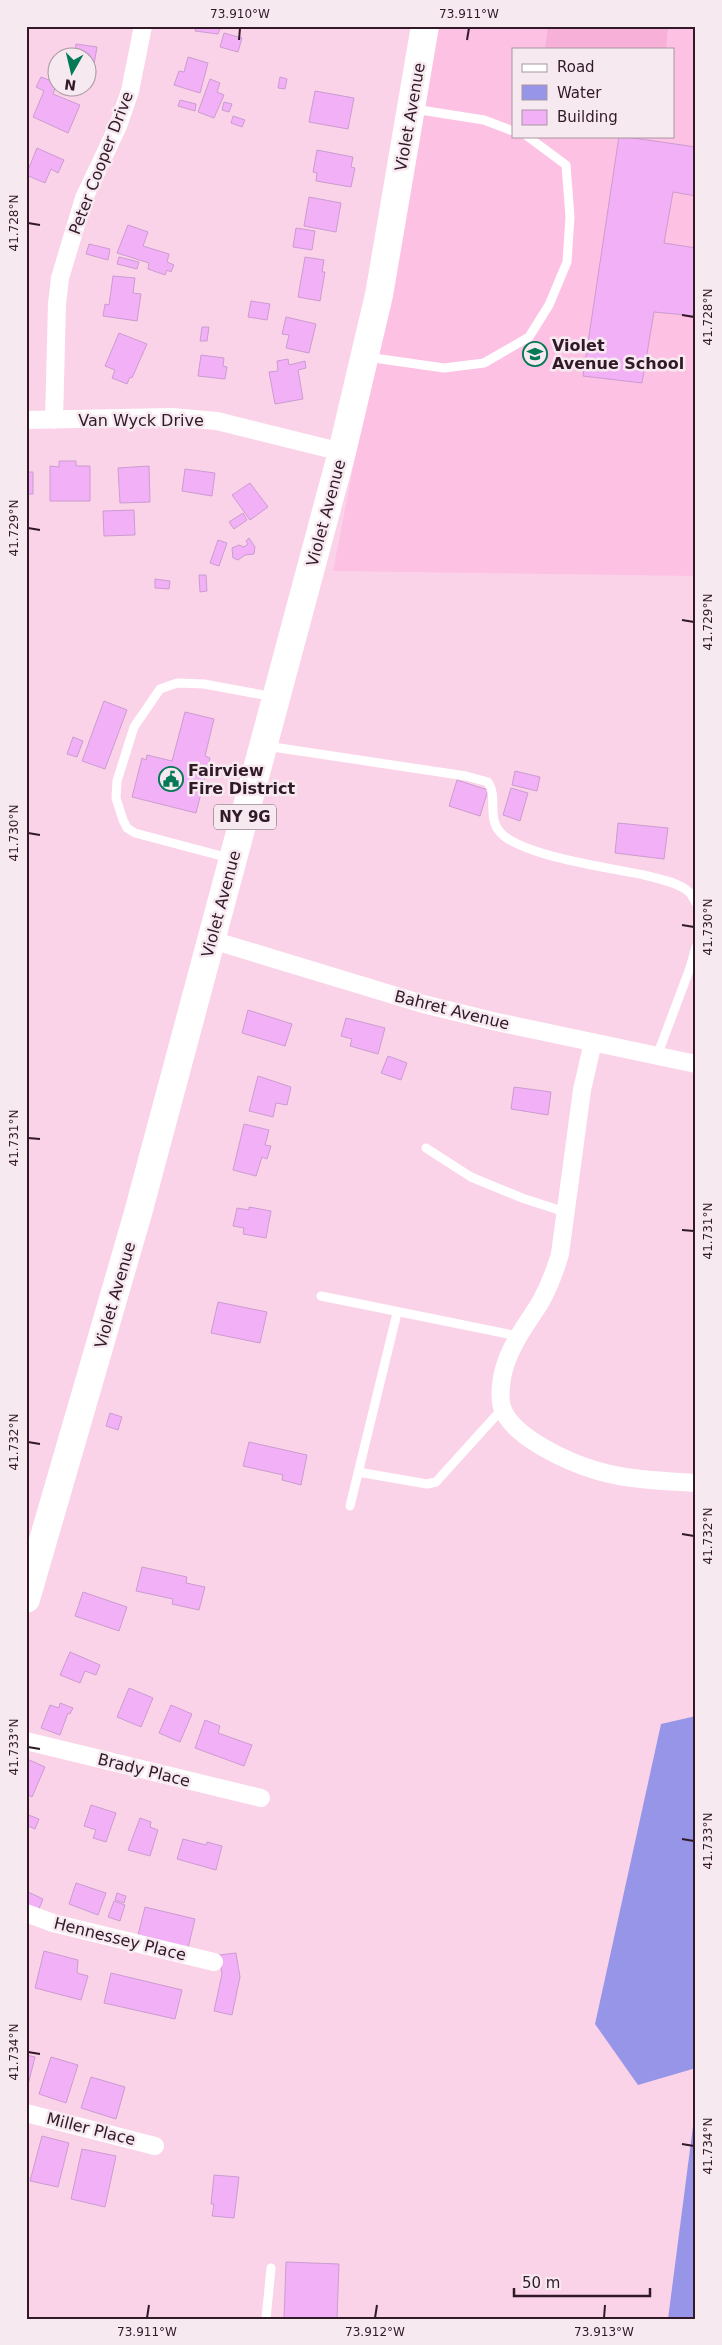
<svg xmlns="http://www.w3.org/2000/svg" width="722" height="2345" font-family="'DejaVu Sans',sans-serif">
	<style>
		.built { fill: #fdc2e3; fill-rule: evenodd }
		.green { fill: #f7b1d9 }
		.water { fill: #9795e8 }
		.building { fill: #f2b0f7; stroke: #cb9ccf }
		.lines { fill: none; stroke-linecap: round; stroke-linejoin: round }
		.lane { stroke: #fff; stroke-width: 9 }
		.street { stroke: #fff; stroke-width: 18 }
		.primary { stroke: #fff; stroke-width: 28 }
		.ticks { fill: none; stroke: #311928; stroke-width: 2 }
		.labels { text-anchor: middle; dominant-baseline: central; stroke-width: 5; stroke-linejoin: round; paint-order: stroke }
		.shield { fill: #f7e9f0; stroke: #6c5764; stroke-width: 1 }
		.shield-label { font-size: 15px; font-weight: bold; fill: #311928 }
		.street-label { font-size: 16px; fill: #311928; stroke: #f7e9f0 }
		.poi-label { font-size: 16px; font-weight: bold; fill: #311928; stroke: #f7e9f0; text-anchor: start }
		.neatline { fill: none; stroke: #311928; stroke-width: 2 }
		.ticks-label { font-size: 12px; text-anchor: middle; fill: #311928 }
	</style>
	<rect width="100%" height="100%" fill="#fbd3e9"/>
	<path class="built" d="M439 26H696V576L333 571ZM513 49H673V136H513Z"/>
	<path class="green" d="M548 26H668L666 49H545Z"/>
	<path class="water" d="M696 1716V2068L638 2085 595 2024 661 1724Z
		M696 2103V2319H668Z"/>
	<path class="building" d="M196 26H221L218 34 195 31Z
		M224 33 242 38 238 52 220 47Z
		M76 44 97 47 92 76H88V58H74Z
		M188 57 208 63 200 93 174 85 179 71 184 72Z
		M41 77 57 83 53 94 80 105 68 133 33 117 44 91 36 87Z
		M280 77 287 79 285 89 278 88Z
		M210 79 220 83 217 92 224 95 214 118 198 112Z
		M315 91 354 98 348 129 309 122Z
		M180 100 196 104 195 111 178 106Z
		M224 102 232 104 229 112 222 110Z
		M233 116 245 120 242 127 231 123Z
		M619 136 696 147V196L673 192 664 243 696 248V316L654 312 642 383 583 376Z
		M37 148 64 160 58 173 51 169 45 183 26 175Z
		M317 150 353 157 351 167 355 168 351 187 316 181 317 173 313 172Z
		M309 197 341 203 336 232 304 226Z
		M128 225 148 232 143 246 169 254 167 262 174 265 171 272 167 270 165 275 148 269 149 263 117 253Z
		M296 228 315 231 312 250 293 247Z
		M89 244 110 249 108 260 86 254Z
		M119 257 139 262 137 269 117 264Z
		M305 257 324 260 322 272H325L320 301 298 297Z
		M113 276 135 278 133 293 141 294 137 321 103 316 105 304 109 305Z
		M251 301 270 304 267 320 248 317Z
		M286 317 316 324 309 353 286 348 289 335 282 334Z
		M202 327H209L207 341H200Z
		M119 333 147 344 132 378 130 377 127 384 112 378 115 370 105 366Z
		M201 355 224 358 223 366 227 367 225 379 198 376Z
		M288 359 289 365 305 361 306 368 298 370 303 399 275 404 269 372 278 371 277 361Z
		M59 461H76V466H90V501H50V466L59 467Z
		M149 466 150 502 120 503 118 468Z
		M185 469 215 473 212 496 182 491Z
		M26 472H33V494H26Z
		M250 483 268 507 250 520 232 495Z
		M134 510 135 535 104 536 103 511Z
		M243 513 247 520 234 529 229 522Z
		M249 538 255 547 254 554 245 555 238 560 233 558 232 548 239 545 244 547 248 544 246 541Z
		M218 540 227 543 219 566 210 563Z
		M199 575H206L207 591 200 592Z
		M155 579 170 581 169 589 155 588Z
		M104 701 127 710 105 769 82 761Z
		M185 712 214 719 205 756 210 758 196 813 132 797 142 758 146 760 147 755 172 761Z
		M73 737 83 741 77 757 67 754Z
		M515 771 540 777 537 791 512 785Z
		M457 780 488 790 480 816 449 806Z
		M511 788 528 793 520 821 503 815Z
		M618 823 668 828 664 859 615 853Z
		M248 1010 292 1024 285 1046 242 1033Z
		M346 1018 385 1028 378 1054 350 1046 352 1039 341 1036Z
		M388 1056 407 1063 401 1080 381 1073Z
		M258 1076 291 1087 287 1105 276 1103 273 1117 249 1111Z
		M514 1087 551 1092 548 1115 511 1109Z
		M244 1124 269 1130 265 1145 271 1146 267 1159 262 1157 256 1176 233 1170Z
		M249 1207 271 1211 266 1238 243 1234 244 1228 233 1226 237 1208 249 1210Z
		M218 1302 267 1312 260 1343 211 1333Z
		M110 1413 122 1417 118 1430 106 1426Z
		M249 1442 307 1455 301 1485 282 1480 283 1475 243 1466Z
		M142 1567 187 1577 186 1583 205 1587 199 1610 172 1604 173 1599 136 1591Z
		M83 1592 127 1607 119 1631 75 1616Z
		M70 1652 100 1665 96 1675 85 1671 80 1683 60 1675Z
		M129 1688 153 1698 141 1727 117 1717Z
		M60 1703 73 1708 70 1714 68 1713 60 1735 41 1728 50 1705 59 1708Z
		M171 1705 192 1714 180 1742 159 1733Z
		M205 1720 220 1726 218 1733 252 1745 244 1766 195 1748Z
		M27 1759 45 1767 32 1797 26 1794Z
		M91 1805 116 1813 106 1842 93 1838 96 1830 84 1826Z
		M26 1814 39 1819 35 1829 26 1825Z
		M140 1818 151 1822 150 1827 158 1830 150 1856 128 1850Z
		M183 1839 206 1845 207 1842 222 1846 216 1870 177 1859Z
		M76 1883 106 1893 98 1915 69 1904Z
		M26 1891 43 1899 38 1911 26 1906Z
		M117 1893 126 1896 124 1903 115 1900Z
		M114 1901 125 1905 120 1921 108 1917Z
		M145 1907 195 1919 188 1948 138 1935Z
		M44 1951 78 1960 77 1973 88 1976 81 2000 35 1988Z
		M236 1953 240 1977 232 2015 214 2011 222 1974 219 1955Z
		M111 1973 182 1990 175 2019 104 2003Z
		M26 2055 35 2057 27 2089 26 2088Z
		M51 2057 78 2065 66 2103 39 2094Z
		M91 2077 125 2087 116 2119 81 2108Z
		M42 2136 69 2143 58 2187 30 2181Z
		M82 2149 116 2156 105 2207 71 2199Z
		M214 2175 239 2177 234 2218 212 2216 214 2204H211Z
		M286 2262 339 2264 337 2319H284Z"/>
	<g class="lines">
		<path class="lane" d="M414 109 484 120 513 131
			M367 357 444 368 484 363 529 337 549 305 567 262 570 217 566 165 527 136
			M266 746 466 776 488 782C498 797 487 818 500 832 520 856 611 868 644 875 657 878 681 883 690 893 692 895 694 900 696 903
			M229 858 135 833 127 828 123 820 116 798 117 781 134 727 160 689 177 683 204 684 274 697
			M657 1056 690 968 696 947
			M426 1148 471 1177 522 1198 565 1212
			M321 1296 518 1336
			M358 1472 427 1484 436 1482 502 1409
			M350 1506 397 1313
			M266 2319 271 2268"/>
		<path class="street" d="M26 420 171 417 217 421 342 452
			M54 420 57 304 60 278 84 198 118 126 130 91 143 26
			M212 940 423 1004 497 1022 696 1064
			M593 1042 582 1090 560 1254C555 1271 549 1287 540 1303 526 1325 511 1344 504 1369 501 1379 499 1397 502 1407 511 1437 570 1463 598 1471 629 1480 663 1481 696 1483
			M26 1741 261 1798
			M26 1913 53 1923 214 1962
			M26 2113 155 2146"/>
		<path class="primary" d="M26 1599 138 1213 342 452 379 295 425 26"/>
	</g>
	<path class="ticks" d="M239 40 240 28M467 40 469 28M28 223 40 225M682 315 694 317M28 528 40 530M682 620 694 622M28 833 40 835M682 925 694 927M28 1138 40 1139M682 1230 694 1231M28 1442 40 1444M682 1534 694 1536M28 1747 40 1749M682 1839 694 1841M28 2052 40 2054M682 2144 694 2146M147 2318 149 2305M375 2318 377 2305M604 2318 605 2305"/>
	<defs>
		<symbol id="school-ring" viewBox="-11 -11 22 22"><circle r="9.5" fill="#f7e9f0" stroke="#037955" stroke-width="1.5"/><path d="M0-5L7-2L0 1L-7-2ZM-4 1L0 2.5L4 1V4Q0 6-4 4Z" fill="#037955"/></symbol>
		<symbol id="civic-ring" viewBox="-11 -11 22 22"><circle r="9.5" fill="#f7e9f0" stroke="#037955" stroke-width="1.5"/><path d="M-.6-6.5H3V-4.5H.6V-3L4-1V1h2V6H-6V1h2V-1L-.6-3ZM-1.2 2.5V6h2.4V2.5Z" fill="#037955"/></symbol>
	</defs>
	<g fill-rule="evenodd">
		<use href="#school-ring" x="521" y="340" width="28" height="28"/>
		<use href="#civic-ring" x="157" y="765" width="28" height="28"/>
	</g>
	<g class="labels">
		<rect class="shield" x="214" y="804.5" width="62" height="25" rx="4"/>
		<g class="shield-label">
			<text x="245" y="817">NY 9G</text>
		</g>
		<g class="street-label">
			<text transform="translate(410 117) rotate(-80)">Violet Avenue</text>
			<text transform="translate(101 163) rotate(-69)">Peter Cooper Drive</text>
			<text x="141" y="420">Van Wyck Drive</text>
			<text transform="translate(326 513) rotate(-75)">Violet Avenue</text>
			<text transform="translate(221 904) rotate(-75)">Violet Avenue</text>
			<text transform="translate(452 1010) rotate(14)">Bahret Avenue</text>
			<text transform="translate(115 1295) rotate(-74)">Violet Avenue</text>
			<text transform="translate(144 1770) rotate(14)">Brady Place</text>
			<text transform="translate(120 1939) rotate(14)">Hennessey Place</text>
			<text transform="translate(91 2129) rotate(14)">Miller Place</text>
		</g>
		<g class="poi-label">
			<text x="552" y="345">Violet<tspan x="552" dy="18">Avenue School</tspan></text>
			<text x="188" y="770">Fairview<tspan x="188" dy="18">Fire District</tspan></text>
		</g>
	</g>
	<rect width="722" height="2345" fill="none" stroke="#f7e9f0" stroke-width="55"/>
	<rect x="512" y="48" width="162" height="90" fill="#f7e9f0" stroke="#a896a0"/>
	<rect x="522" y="64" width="25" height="8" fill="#ffffff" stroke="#a896a0"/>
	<text x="557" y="72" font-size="15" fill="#311928">Road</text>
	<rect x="522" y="85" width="25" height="15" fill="#9795e8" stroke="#a896a0"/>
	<text x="557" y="98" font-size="15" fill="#311928">Water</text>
	<rect x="522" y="110" width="25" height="15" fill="#f2b0f7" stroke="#a896a0"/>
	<text x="557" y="122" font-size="15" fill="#311928">Building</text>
	<g transform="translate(72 72) rotate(188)"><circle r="24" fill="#f7e9f0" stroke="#a896a0"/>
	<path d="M0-4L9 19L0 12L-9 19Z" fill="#037955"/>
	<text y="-8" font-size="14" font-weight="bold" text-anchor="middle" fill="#311928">N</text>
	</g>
	<path d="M514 2288v8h136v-8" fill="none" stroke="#311928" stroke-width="2.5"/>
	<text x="522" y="2288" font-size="15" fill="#311928" stroke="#f7e9f0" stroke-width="4" paint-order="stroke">50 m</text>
	<rect x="28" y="28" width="666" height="2290" class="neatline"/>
	<g class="ticks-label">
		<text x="240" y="18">73.910°W</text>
		<text x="469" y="18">73.911°W</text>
		<text transform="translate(14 223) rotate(-90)" y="4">41.728°N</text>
		<text transform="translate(708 317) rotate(-90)" y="4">41.728°N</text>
		<text transform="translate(14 528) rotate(-90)" y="4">41.729°N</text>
		<text transform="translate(708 622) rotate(-90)" y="4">41.729°N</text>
		<text transform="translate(14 833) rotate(-90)" y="4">41.730°N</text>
		<text transform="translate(708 927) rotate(-90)" y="4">41.730°N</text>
		<text transform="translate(14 1138) rotate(-90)" y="4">41.731°N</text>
		<text transform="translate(708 1231) rotate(-90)" y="4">41.731°N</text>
		<text transform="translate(14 1442) rotate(-90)" y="4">41.732°N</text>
		<text transform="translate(708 1536) rotate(-90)" y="4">41.732°N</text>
		<text transform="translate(14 1747) rotate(-90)" y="4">41.733°N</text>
		<text transform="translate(708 1841) rotate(-90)" y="4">41.733°N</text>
		<text transform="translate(14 2052) rotate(-90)" y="4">41.734°N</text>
		<text transform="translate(708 2146) rotate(-90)" y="4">41.734°N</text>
		<text x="147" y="2336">73.911°W</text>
		<text x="375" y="2336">73.912°W</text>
		<text x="604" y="2336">73.913°W</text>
	</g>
</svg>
